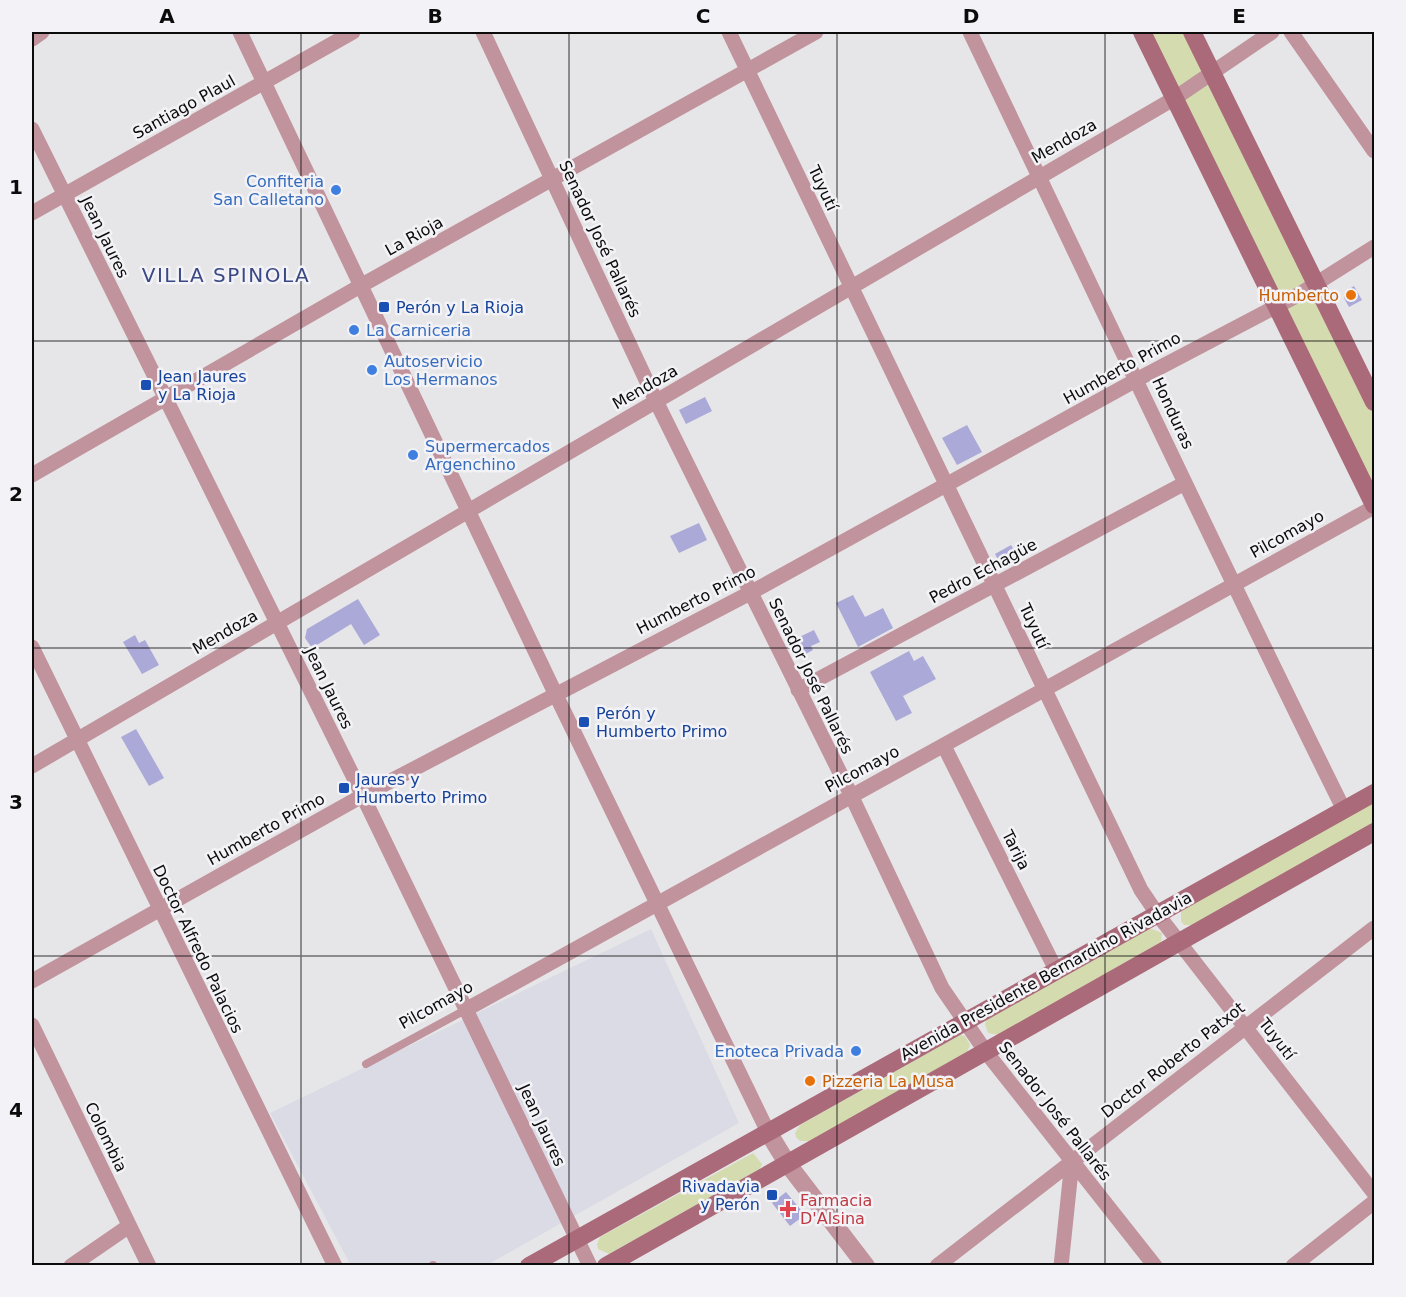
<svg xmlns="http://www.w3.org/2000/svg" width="1406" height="1297" font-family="'DejaVu Sans',sans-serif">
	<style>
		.built { fill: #dbdbe6 }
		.green { fill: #d4dcaf }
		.building { fill: #aaa9d7 }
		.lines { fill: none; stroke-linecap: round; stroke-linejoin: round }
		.service { stroke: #c1939d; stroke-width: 8 }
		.minor { stroke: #c1939d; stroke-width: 15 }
		.tertiary { stroke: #c1939d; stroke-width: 18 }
		.secondary { stroke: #ab6a7a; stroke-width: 18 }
		.grid { fill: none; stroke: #0b0b0c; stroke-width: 1.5; stroke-opacity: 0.55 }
		.shop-dot { fill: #3f7fe0; stroke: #f3f3f7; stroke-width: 2 }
		.food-dot { fill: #e8710a; stroke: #f3f3f7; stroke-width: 2 }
		.transit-dot { fill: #1a4fb4; stroke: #f3f3f7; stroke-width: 2 }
		.health-dot { fill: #e0444e; stroke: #f3f3f7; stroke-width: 2 }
		.labels { text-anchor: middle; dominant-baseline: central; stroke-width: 5; stroke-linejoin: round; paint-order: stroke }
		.street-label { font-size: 16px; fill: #0b0b0c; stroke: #f3f3f7 }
		.shop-label { font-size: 16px; fill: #366cbe; stroke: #f3f3f7; text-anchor: start }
		.food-label { font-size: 16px; fill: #c56008; stroke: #f3f3f7; text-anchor: end }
		.transit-label { font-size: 16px; fill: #164399; stroke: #f3f3f7; text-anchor: start }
		.health-label { font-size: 16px; fill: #be3a42; stroke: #f3f3f7; text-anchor: start }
		.quarter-label { font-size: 20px; letter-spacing: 1.5px; fill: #3a4884; stroke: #f3f3f7 }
		.neatline { fill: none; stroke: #0b0b0c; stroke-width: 2 }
		.grid-label { font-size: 20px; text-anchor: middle; font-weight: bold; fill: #0b0b0c }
	</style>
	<rect width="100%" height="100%" fill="#e6e6e9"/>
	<path class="built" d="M651 929 739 1123 487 1265 351 1266 270 1113Z"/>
	<path class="green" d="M1142 32H1192L1374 402V505Z
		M1374 802V822L1194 925H1184L1181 921V911Z
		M1149 928 1162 933 1161 942 999 1035 988 1033 985 1024 987 1019Z
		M960 1035 965 1036 970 1045 967 1052 810 1141H800L796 1137 795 1133 800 1125Z
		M753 1153 762 1164 760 1169 609 1254 598 1249 597 1244 600 1237Z"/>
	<path class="building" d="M1354 286 1362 300 1349 307 1344 298 1345 292Z
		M705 397 712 411 686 424 679 410Z
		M967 425 982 452 957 465 942 438Z
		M699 523 707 540 679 553 670 536Z
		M1011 545 1020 560 1003 569 995 554Z
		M853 595 865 617 883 608 893 628 858 647 836 603Z
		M358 599 380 635 364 645 351 624 312 648 305 638 307 629Z
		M814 630 820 642 811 646 813 650 802 656 793 640Z
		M135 635 139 643 145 640 159 665 142 674 123 642Z
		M909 651 914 661 923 656 936 679 903 696 912 713 896 721 870 672Z
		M136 729 164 778 149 786 121 737Z
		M786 1192 805 1215 790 1226 772 1203Z"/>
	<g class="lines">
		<path class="service" d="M366 1064 467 1009
			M433 1265V1266"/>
		<path class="minor" d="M240 32 555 693 768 1132
			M483 32 656 401 851 795 942 988 986 1052 1155 1266
			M729 32 1141 890 1158 915 1374 1193
			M970 32C1094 291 1216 552 1344 810
			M1291 32 1374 151
			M32 39 42 32
			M32 129 356 782 590 1266
			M32 213 353 32
			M32 475 362 285 816 32
			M32 647 335 1266
			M798 690 1185 483
			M944 746 1056 970
			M32 766 1175 98 1272 32
			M32 981 362 796 750 593 1138 379 1298 295 1374 247
			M467 1009 1374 507
			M32 1025 149 1266
			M71 1266 129 1226
			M937 1266 1374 928
			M1061 1266 1072 1161
			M1293 1266 1374 1202"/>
		<path class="tertiary" d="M768 1132 787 1163 866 1266"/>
		<path class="secondary" d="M1142 32 1374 505
			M1192 32 1374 402
			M529 1266 1374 793
			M606 1266 1374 832"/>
	</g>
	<path class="grid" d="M301 32V1266M569 32V1266M837 32V1266M1105 32V1266M32 341H1374M32 648H1374M32 956H1374"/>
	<g class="shop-dot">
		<circle cx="336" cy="190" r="6"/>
		<circle cx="354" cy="330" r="6"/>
		<circle cx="372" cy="370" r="6"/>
		<circle cx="413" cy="455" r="6"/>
		<circle cx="856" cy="1051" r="6"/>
	</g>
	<g class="food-dot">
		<circle cx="1351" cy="295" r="6"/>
		<circle cx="810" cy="1081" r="6"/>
	</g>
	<g class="transit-dot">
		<rect x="378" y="301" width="12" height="12" rx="3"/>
		<rect x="140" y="379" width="12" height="12" rx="3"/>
		<rect x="578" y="716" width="12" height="12" rx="3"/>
		<rect x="338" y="782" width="12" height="12" rx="3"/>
		<rect x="766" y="1189" width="12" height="12" rx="3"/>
	</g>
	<path class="health-dot" d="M785 1200h6v6h6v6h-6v6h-6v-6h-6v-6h6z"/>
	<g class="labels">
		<g class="street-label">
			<text transform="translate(184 107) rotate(-29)">Santiago Plaul</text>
			<text transform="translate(1064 141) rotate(-30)">Mendoza</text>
			<text transform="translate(823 188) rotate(65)">Tuyutí</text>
			<text transform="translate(414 236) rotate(-29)">La Rioja</text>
			<text transform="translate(105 237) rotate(64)">Jean Jaures</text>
			<text transform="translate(600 239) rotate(65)">Senador José Pallarés</text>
			<text transform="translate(1122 368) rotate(-29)">Humberto Primo</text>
			<text transform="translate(645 387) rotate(-30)">Mendoza</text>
			<text transform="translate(1173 413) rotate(65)">Honduras</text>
			<text transform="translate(1287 534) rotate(-29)">Pilcomayo</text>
			<text transform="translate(983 571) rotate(-28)">Pedro Echagüe</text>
			<text transform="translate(696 600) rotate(-27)">Humberto Primo</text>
			<text transform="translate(1034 626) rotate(65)">Tuyutí</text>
			<text transform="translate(225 632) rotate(-30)">Mendoza</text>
			<text transform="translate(811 676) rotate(64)">Senador José Pallarés</text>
			<text transform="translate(329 688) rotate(64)">Jean Jaures</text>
			<text transform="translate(862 769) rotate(-28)">Pilcomayo</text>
			<text transform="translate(266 829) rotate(-29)">Humberto Primo</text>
			<text transform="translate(1016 850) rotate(63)">Tarija</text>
			<text transform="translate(198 949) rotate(64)">Doctor Alfredo Palacios</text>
			<text transform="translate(1046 976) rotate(-29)">Avenida Presidente Bernardino Rivadavia</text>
			<text transform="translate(436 1005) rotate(-29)">Pilcomayo</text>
			<text transform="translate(1277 1039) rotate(52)">Tuyutí</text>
			<text transform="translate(1173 1060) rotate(-38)">Doctor Roberto Patxot</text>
			<text transform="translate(1055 1111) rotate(52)">Senador José Pallarés</text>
			<text transform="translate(542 1125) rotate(65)">Jean Jaures</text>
			<text transform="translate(106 1137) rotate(64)">Colombia</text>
		</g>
		<g class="shop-label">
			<text x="324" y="181" text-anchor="end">Confiteria<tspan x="324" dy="18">San Calletano</tspan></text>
			<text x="366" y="330">La Carniceria</text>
			<text x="384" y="361">Autoservicio<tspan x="384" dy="18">Los Hermanos</tspan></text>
			<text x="425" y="446">Supermercados<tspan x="425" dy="18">Argenchino</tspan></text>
			<text x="844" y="1051" text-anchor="end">Enoteca Privada</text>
		</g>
		<g class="food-label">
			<text x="1339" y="295">Humberto</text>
			<text x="822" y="1081" text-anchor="start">Pizzeria La Musa</text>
		</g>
		<g class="transit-label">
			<text x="396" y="307">Perón y La Rioja</text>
			<text x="158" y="376">Jean Jaures<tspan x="158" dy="18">y La Rioja</tspan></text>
			<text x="596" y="713">Perón y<tspan x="596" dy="18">Humberto Primo</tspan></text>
			<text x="356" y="779">Jaures y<tspan x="356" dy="18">Humberto Primo</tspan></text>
			<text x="760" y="1186" text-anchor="end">Rivadavia<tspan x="760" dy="18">y Perón</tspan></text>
		</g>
		<g class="health-label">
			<text x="800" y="1200">Farmacia<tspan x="800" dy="18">D'Alsina</tspan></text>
		</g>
		<g class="quarter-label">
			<text x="226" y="275">VILLA SPINOLA</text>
		</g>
	</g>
	<rect width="1406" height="1297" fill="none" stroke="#f3f3f7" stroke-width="66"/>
	<rect x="33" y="33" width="1340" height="1231" class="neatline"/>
	<g class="grid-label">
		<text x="167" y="23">A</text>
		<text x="435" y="23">B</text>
		<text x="703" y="23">C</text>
		<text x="971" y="23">D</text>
		<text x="1239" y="23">E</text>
		<text x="16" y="194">1</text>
		<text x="16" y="501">2</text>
		<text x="16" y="809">3</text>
		<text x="16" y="1117">4</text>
	</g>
</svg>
